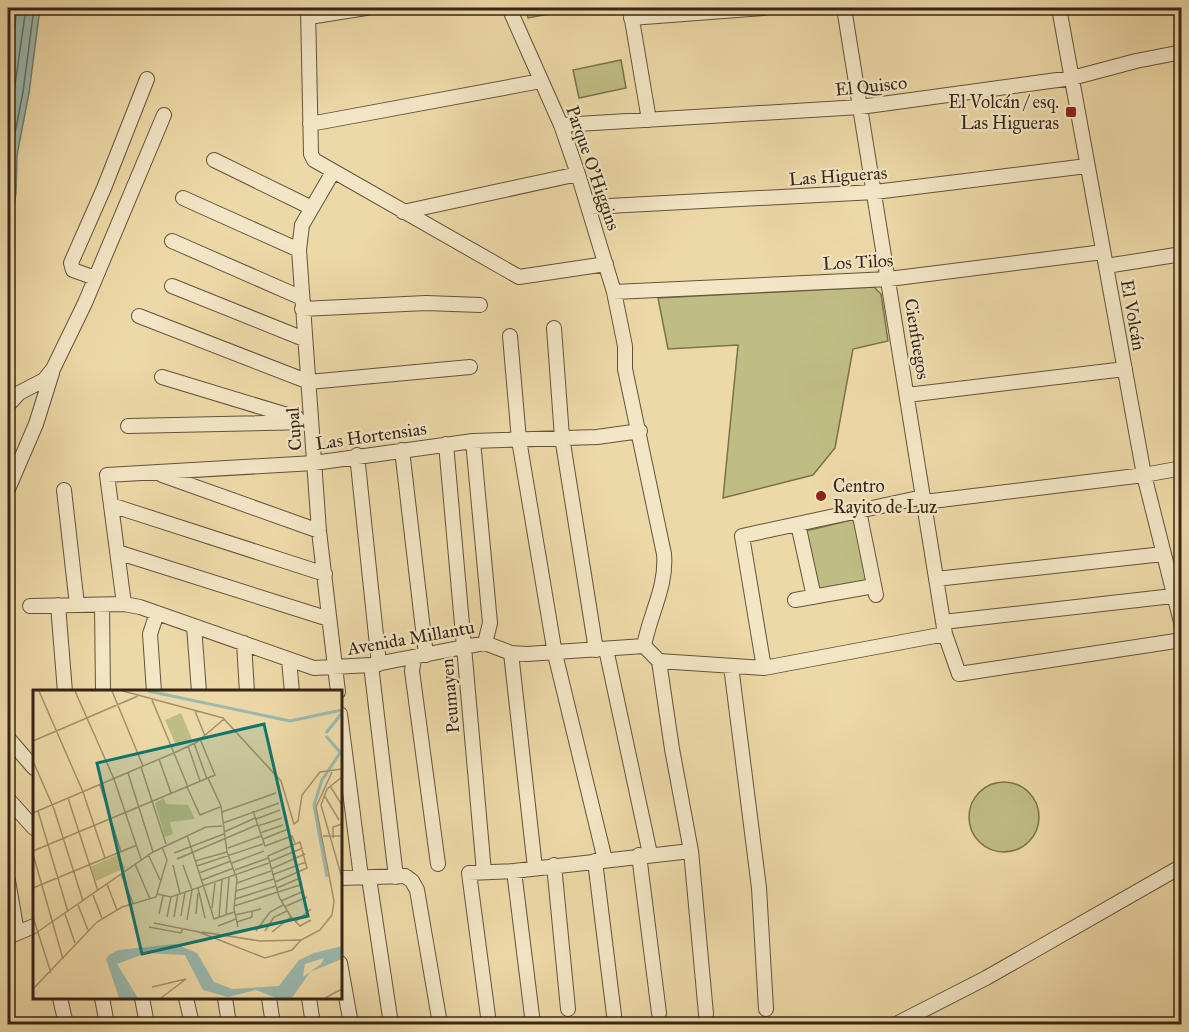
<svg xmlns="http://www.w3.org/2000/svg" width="1189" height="1032" font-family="'IM FELL Great Primer',serif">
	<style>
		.green { fill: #bfbd83; stroke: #7b714e; stroke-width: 1.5 }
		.water { fill: #9ab9af; stroke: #727e73; stroke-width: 1.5 }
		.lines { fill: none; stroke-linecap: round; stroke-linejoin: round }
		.shore { stroke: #686f64; stroke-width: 1.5 }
		.minor-casing { stroke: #64523c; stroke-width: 16 }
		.minor { stroke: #f3e6c6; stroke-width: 14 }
		.poi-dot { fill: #8f2418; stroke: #f3e6c6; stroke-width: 2 }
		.labels { text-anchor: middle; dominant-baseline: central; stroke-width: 4.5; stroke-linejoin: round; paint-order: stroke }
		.street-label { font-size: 18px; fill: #372518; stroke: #f3e6c6 }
		.poi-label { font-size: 18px; fill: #372518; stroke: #f3e6c6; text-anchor: end }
		.inset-river { fill: none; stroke: #9ab9af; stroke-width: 3 }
		.inset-road { fill: none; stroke: #a4916e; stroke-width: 1.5 }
		.view { fill: #0f766e; fill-opacity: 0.15; stroke: #0f766e; stroke-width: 3 }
		.inset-edge { fill: none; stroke: #372518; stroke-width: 3 }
	</style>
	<rect width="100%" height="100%" fill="#edd9a7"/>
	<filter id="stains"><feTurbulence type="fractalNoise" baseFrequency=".00333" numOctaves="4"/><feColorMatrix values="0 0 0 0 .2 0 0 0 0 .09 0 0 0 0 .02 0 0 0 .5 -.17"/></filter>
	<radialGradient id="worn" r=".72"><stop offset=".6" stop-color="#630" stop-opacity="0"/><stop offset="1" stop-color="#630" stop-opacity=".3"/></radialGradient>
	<path class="green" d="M526 8H582L528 18Z
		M621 60 626 88 579 98 573 70Z
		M874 287 881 294 888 341 853 349 835 448 813 475 723 498 738 345 668 349 658 298Z
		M855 519 867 581 818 590 806 531Z
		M969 817a35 35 0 1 1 70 0a35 35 0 1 1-70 0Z"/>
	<path class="water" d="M8 8H40L29 93 17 155 16 193 13 212 8 223Z"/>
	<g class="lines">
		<path class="shore" d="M8 81 17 8
			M8 134 26 8
			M8 210 11 154 23 92 34 8"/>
		<defs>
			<path id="minor" d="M308 8 311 154 314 160 519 277 606 264
				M509 8 561 125 578 174 614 292 625 346V369L664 554C667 587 650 613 644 646
				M630 8 649 120
				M844 8 945 634 959 674 1182 640
				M1059 8 1144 475 1182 626
				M309 17 366 8
				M631 18 764 8
				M310 124 541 81
				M561 125 860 107 1072 78 1136 61 1182 52
				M214 160 312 208
				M333 172 302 225 299 250 319 531 338 692
				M183 198 299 250
				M589 207 875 192 1087 166
				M403 212 578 174
				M172 241 302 298
				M1106 266 1182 254
				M95 278 73 270 71 263 104 188 147 79
				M172 286 304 339
				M614 292 889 279 1103 252
				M302 309 426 303 480 305
				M139 316 309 382 470 367
				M554 328 562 437 596 650
				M510 336 519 440 555 654 605 860
				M162 377 297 418
				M907 395 1125 369
				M8 405 19 393 44 380 53 369 85 303 164 115
				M128 426 310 422
				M473 441 490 623 485 643
				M446 444 484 872
				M402 450 426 655
				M357 455 379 664
				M162 475 319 531
				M8 489 36 424 52 373
				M64 490 77 605
				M924 502 1144 475 1182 468
				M111 505 325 574
				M859 511 876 595
				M798 524 814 597
				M117 552 329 619
				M936 579 1163 554
				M795 600 874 586
				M124 604 107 475 314 463 473 441 597 437 640 431
				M58 605 65 692
				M102 605 103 692
				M30 606 124 604 140 607 314 668 371 665 485 643 511 653 527 654 644 646 659 661 764 668 945 634
				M943 622 1173 596
				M194 626 199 692
				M244 643 247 692
				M606 649 650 854
				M511 653 535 868
				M414 658 412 671 438 864
				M289 660 292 692
				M659 661 672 749 691 851 706 1014
				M371 665 396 877
				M731 666 759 888 766 1009
				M764 668 742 536 923 497
				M154 692 150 634 157 613
				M340 714 361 877
				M8 738 34 768
				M8 799 34 828
				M639 855 659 1013
				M595 861 614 1015
				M554 865 568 1009
				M514 871 533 1024
				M340 878 405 876 412 881 417 890 440 1024
				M369 878 391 1024
				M8 881 17 932
				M8 937 34 926
				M340 963 351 1024
				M60 998 66 1024
				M102 998 107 1024
				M142 998 147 1024
				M186 998 192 1024
				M225 998 229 1024
				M269 998 273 1024
				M309 998 313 1024
				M8 1023 9 1024
				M489 1024 469 873 514 871 691 851
				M896 1024 986 978 1182 866"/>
		</defs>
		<use href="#minor" class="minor-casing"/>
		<use href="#minor" class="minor"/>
	</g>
	<g class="poi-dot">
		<rect x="1065" y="106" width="12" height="12" rx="3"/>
		<circle cx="821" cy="496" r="6"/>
	</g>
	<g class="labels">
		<g class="street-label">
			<text transform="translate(871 86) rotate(-6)">El Quisco</text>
			<text transform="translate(593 168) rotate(71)">Parque O'Higgins</text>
			<text transform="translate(838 176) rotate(-4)">Las Higueras</text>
			<text transform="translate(858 262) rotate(-3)">Los Tilos</text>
			<text transform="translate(1133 315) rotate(80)">El Volcán</text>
			<text transform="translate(917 339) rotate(81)">Cienfuegos</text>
			<text transform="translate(294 429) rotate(-94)">Cupal</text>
			<text transform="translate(371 436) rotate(-8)">Las Hortensias</text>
			<text transform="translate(411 638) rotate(-10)">Avenida Millantu</text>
			<text transform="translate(450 696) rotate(-95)">Peumayen</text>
		</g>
		<g class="poi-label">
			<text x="1059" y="102">El Volcán / esq.<tspan x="1059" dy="21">Las Higueras</tspan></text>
			<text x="833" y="486" text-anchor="start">Centro<tspan x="833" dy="21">Rayito de Luz</tspan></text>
		</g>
	</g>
	<g transform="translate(33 690)">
		<rect width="309" height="309" fill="#edd9a7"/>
		<path d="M148 23 159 49 143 55 132 30ZM131 108 133 114 155 115 162 129 137 132 140 144 132 147 122 113ZM86 164 92 178 63 191 57 177Z" fill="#bfbd83"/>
		<path d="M142 254 164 263 181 292 199 299 246 296 266 270 281 263 309 256V269L277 282 259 308H243L223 300 195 307 170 300 152 265 113 263 84 274 105 308H86L73 269 76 265 85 260ZM291 268 288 274 270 287 272 274Z" fill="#9ab9af" fill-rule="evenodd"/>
		<path class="inset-river" d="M115 1 257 31 309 20M293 43 309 23M293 46 307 62M294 187 281 115 289 90 309 60"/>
		<path class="inset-road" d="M6 1 50 102 72 168M42 1 81 89 108 169M79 1 110 76M90 1 190 28 248 91 261 134 265 131 269 105 287 82 309 79M119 10 155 97M162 21 172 46M0 51 105 6M161 53 174 89M155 56 167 91M126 69 138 103M0 71 21 119 50 211M108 77 133 154M95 83 120 162M309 87 294 99 288 115 309 188M175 88 188 116 194 162 204 189 201 219 205 237M67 95 88 162M297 96 309 115M154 97 167 125 187 117M291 105 306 130M35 108 65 201M5 121 35 222M220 121 232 156 259 146 262 153M189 122 243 103M0 123 143 62 164 52 191 29M223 129 247 120M190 133 246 113M225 136 249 128M191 142 222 128M227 143 250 135M154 145 181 229 201 222M290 146H309M300 148V137L309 134M230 149 255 139M195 158 228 146M0 161 182 85 167 49M141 163 191 144M0 164 30 269M115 164 127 190M144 169 224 135M162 171 194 162M236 172 270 158M199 173 231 161M102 174 117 209M140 175 147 204M150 175 159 200 154 230M164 176 230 154M238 179 272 164M202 180 235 168M166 183 198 171M88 184 100 213M239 185 273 172M169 190 201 178M242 192 274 178 267 152 235 166 246 207 258 227 267 236 278 230M204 193 238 181M74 194 84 220M0 198 104 155M165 198 172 228M244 198 267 188M203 201 241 189M124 204 138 207 236 173M60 205 69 228M202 209 243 196M248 211 271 201M45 215 55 240M201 216 267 195M251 217 274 207M179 218 182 193M32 224 42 253M126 224 130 206M163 224 165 203M193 225 196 188M202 225 228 219M148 226 152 202M0 227 18 283M134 227 138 207M141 227 145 204M186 227 189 190M204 232 219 227V221M262 232 278 219M121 233 166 242 232 268 259 260 268 250 287 240 299 225 301 211 283 117 299 82M185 236 203 229M116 237 148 243 150 238M223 241 237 222 250 215M232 241 241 227 254 221M169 242 227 251 268 250M239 242 258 227M0 245 120 162 173 137 189 136M119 297 153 289 128 308M0 299 64 232 89 217 123 207 134 170 129 157M292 308 309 299"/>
		<path class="view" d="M231 34 275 226 109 264 64 73Z"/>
		<rect width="309" height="309" class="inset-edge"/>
	</g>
	<rect width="1189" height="1032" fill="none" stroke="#edd9a7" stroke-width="30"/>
	<rect x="9" y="9" width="1171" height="1014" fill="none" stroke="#372518" stroke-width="3"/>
	<rect x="15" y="15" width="1159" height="1002" fill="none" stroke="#372518" stroke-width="1.5"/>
	<rect width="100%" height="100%" filter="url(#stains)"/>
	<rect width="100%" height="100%" fill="url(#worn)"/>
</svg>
